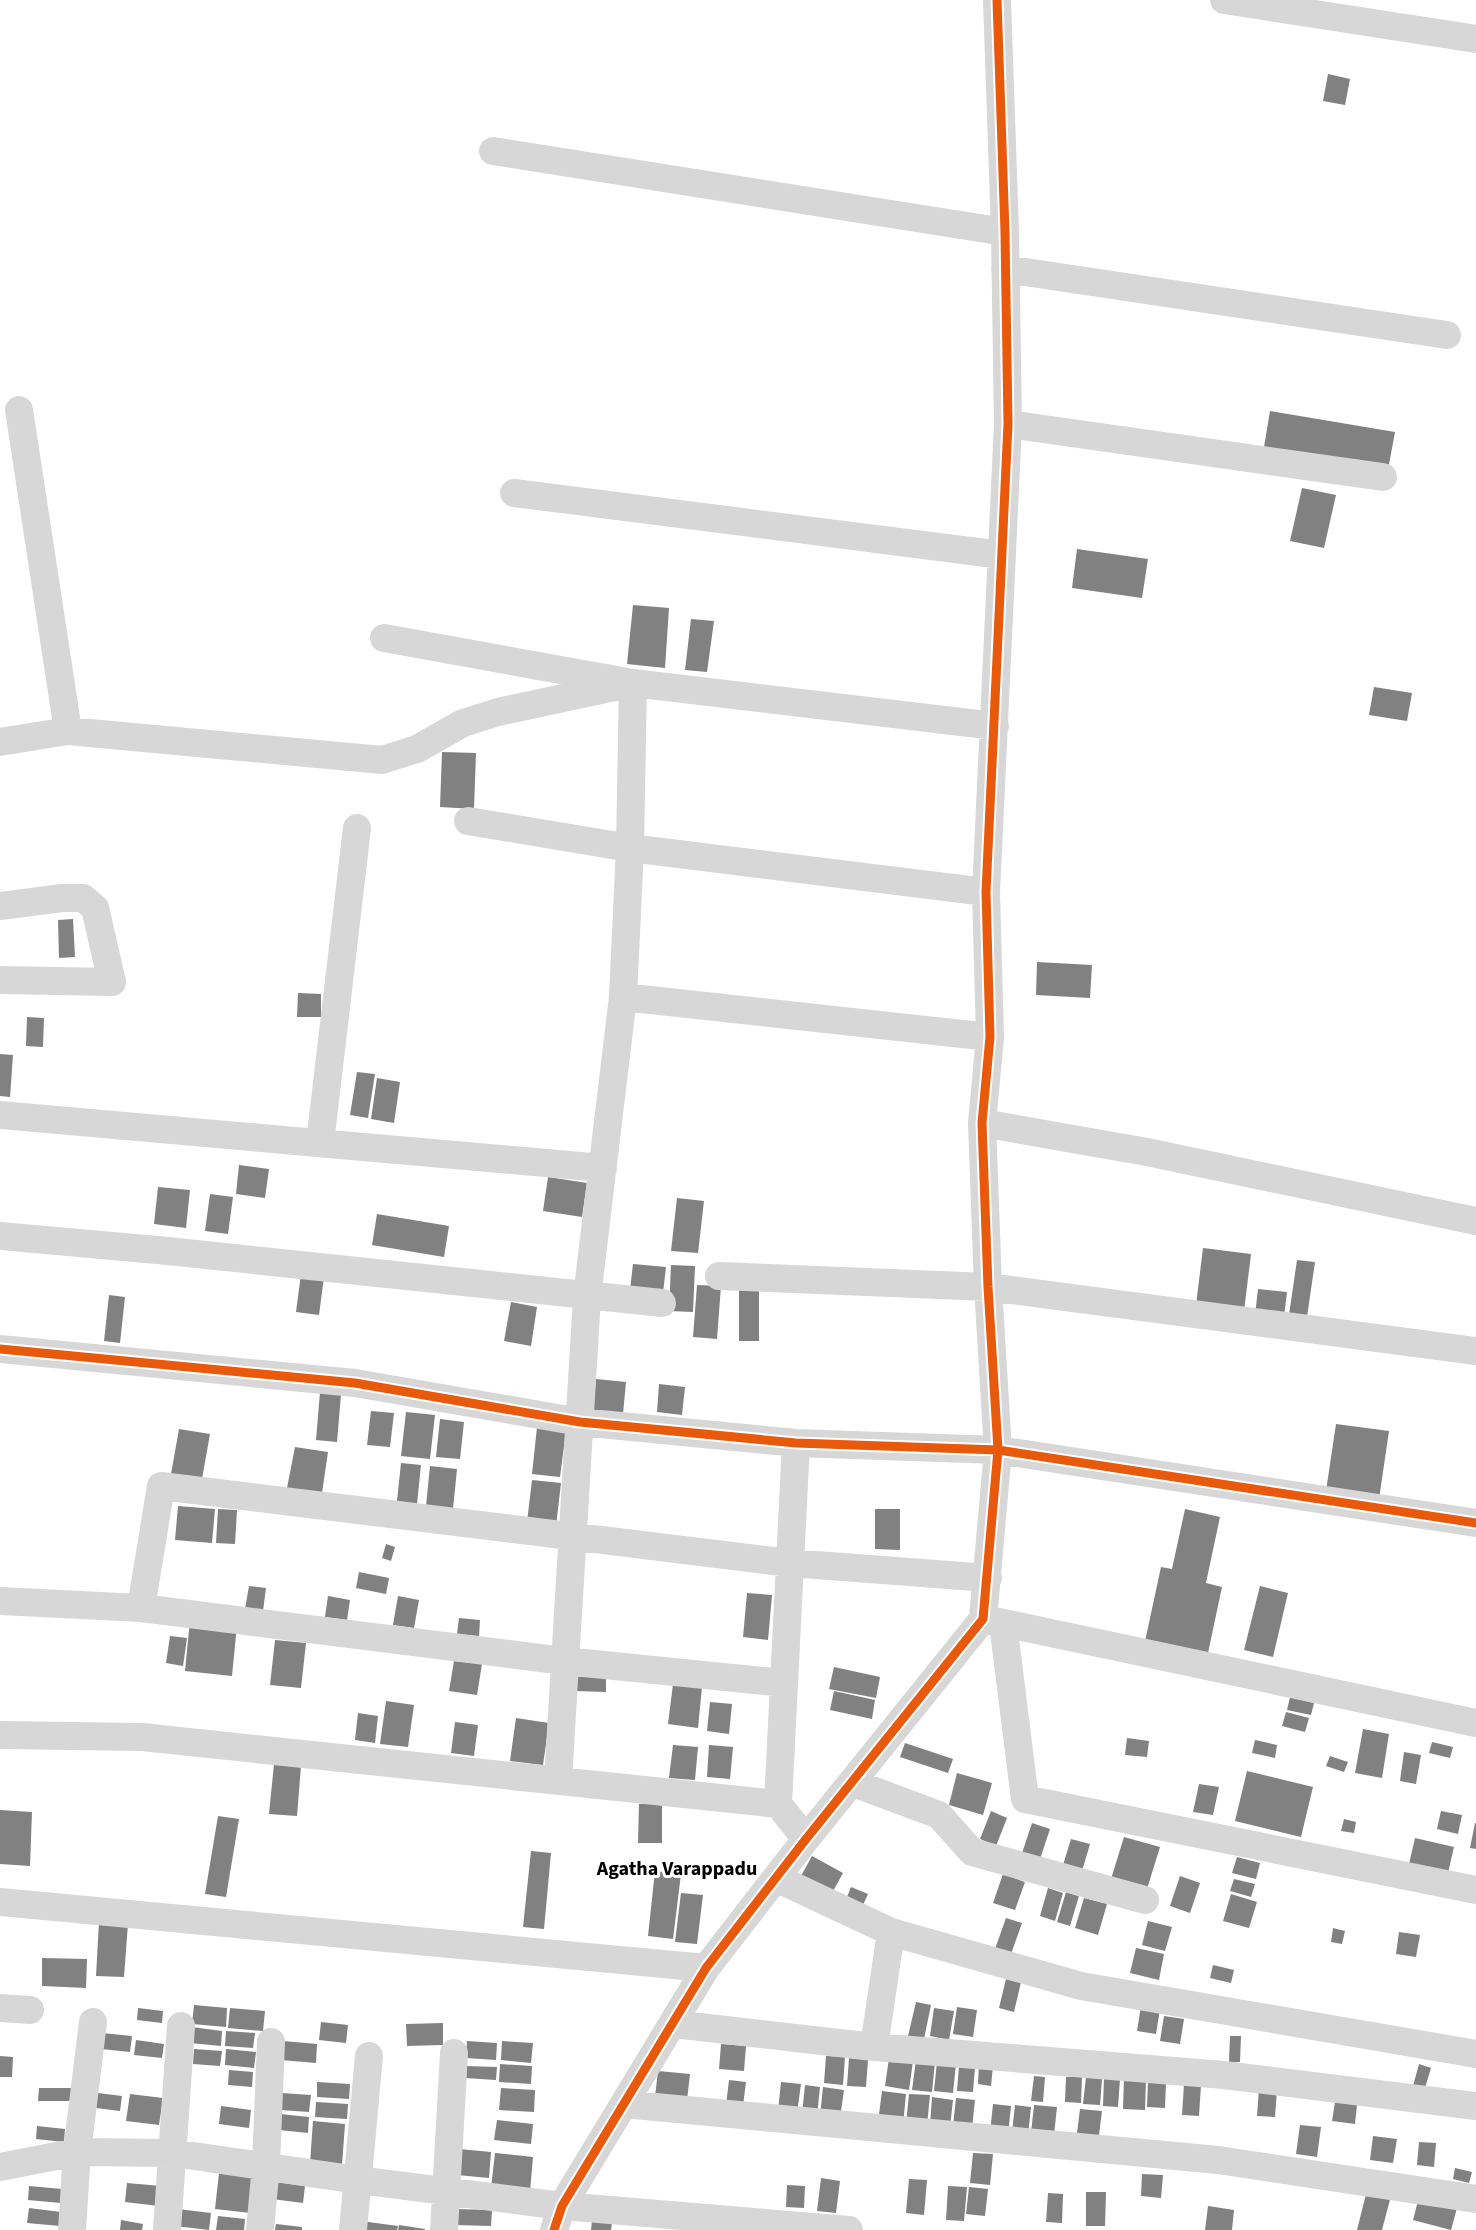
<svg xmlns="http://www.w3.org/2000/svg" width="1476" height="2230" font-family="'Source Sans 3',sans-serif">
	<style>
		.building { fill: #818181 }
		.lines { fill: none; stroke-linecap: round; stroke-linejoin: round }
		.street { stroke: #d7d7d7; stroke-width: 28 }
		.cycleway-casing { stroke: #fff; stroke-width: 13 }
		.cycleway { stroke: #e8590c; stroke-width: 9 }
		.labels { text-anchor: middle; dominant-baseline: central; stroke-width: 6; stroke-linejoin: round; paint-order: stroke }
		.neighbourhood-label { font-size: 20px; font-weight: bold; fill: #000; stroke: #fff }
	</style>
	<rect width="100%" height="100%" fill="#fff"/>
	<path class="building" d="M1328 74 1350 79 1345 105 1323 101Z
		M1270 411 1395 432 1385 486 1261 465Z
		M1302 488 1336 495 1324 548 1290 541Z
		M1077 549 1148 559 1142 598 1072 588Z
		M633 605 669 608 665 668 627 664Z
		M691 619 714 621 707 672 685 670Z
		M1374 687 1412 693 1407 721 1369 715Z
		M442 752 476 753 474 809 440 807Z
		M73 919 75 957 59 958 58 920Z
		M1037 962 1092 965 1090 998 1036 995Z
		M298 993 321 994V1017H297Z
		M27 1017 44 1018 43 1047 26 1046Z
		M0 1054 13 1055 10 1097 0 1096Z
		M357 1072 375 1074 368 1118 350 1115Z
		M377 1078 400 1082 394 1123 371 1119Z
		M239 1165 269 1169 265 1198 236 1194Z
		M548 1177 587 1183 582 1217 543 1211Z
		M158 1187 190 1190 186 1228 154 1224Z
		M210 1194 233 1197 228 1234 205 1231Z
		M677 1198 704 1201 698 1253 671 1251Z
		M377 1214 449 1226 444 1257 372 1245Z
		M1203 1248 1251 1254 1244 1311 1196 1305Z
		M1297 1260 1315 1262 1307 1317 1289 1315Z
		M633 1264 666 1267 663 1293 630 1290Z
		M671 1265 695 1266 693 1312 669 1311Z
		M301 1274 324 1277 319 1315 296 1312Z
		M697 1285 721 1286 717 1339 693 1337Z
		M739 1288H759V1341H739Z
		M1258 1289 1287 1292 1284 1317 1255 1315Z
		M109 1295 125 1297 120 1343 104 1341Z
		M511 1302 537 1307 531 1346 504 1341Z
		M596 1379 626 1382 623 1414 593 1411Z
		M659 1384 685 1387 682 1415 657 1412Z
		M320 1392 341 1394 337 1442 316 1440Z
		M371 1411 394 1413 390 1447 367 1445Z
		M406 1412 435 1415 430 1459 401 1456Z
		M440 1419 464 1422 460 1459 436 1457Z
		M1336 1424 1389 1431 1379 1499 1326 1491Z
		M537 1427 566 1431 560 1477 532 1474Z
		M179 1429 210 1434 202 1479 171 1474Z
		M295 1447 328 1452 322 1493 287 1488Z
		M401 1463 421 1465 417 1504 397 1501Z
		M430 1466 457 1469 453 1509 426 1506Z
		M532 1480 561 1483 556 1526 527 1522Z
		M178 1506 215 1509 212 1543 175 1540Z
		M218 1509 237 1510 235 1544 216 1543Z
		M875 1509H900V1550L875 1549Z
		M1185 1509 1220 1517 1206 1583 1222 1587 1208 1653 1144 1646 1161 1567 1172 1569Z
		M386 1544 395 1547 391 1561 382 1558Z
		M359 1572 389 1578 386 1594 356 1588Z
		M249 1586 266 1588 263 1611 245 1609Z
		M1260 1586 1288 1593 1273 1657 1244 1650Z
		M747 1593 772 1595 768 1640 743 1637Z
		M328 1596 350 1600 347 1620 325 1617Z
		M398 1596 419 1600 414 1628 393 1625Z
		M459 1618 480 1620 479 1636 457 1634Z
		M190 1620 237 1625 232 1676 185 1671Z
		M170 1636 187 1638 183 1666 166 1663Z
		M275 1640 306 1643 301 1688 270 1685Z
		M454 1661 482 1664 477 1695 449 1691Z
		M834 1667 880 1677 876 1698 829 1689Z
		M575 1675 606 1676V1692L574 1691Z
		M673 1684 702 1687 698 1728 668 1724Z
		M834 1691 875 1700 872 1719 830 1710Z
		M1290 1697 1314 1703 1311 1715 1287 1710Z
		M386 1701 414 1705 408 1747 380 1744Z
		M710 1702 732 1704 729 1734 707 1731Z
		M1286 1712 1309 1718 1305 1732 1282 1726Z
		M358 1713 378 1716 375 1743 355 1740Z
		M516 1718 549 1723 543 1765 510 1761Z
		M455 1722 478 1725 474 1756 451 1753Z
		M1363 1729 1389 1734 1382 1778 1355 1773Z
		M1127 1738 1149 1741 1147 1757 1125 1755Z
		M1255 1740 1277 1745 1275 1758 1252 1753Z
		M1432 1742 1453 1747 1450 1758 1429 1753Z
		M905 1743 953 1759 948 1773 900 1757Z
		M673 1745 698 1747 695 1780 669 1778Z
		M709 1745 733 1747 730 1779 707 1777Z
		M1404 1752 1421 1755 1416 1784 1400 1781Z
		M1330 1756 1348 1762 1344 1772 1326 1766Z
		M274 1764 301 1766 297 1816 269 1814Z
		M1247 1771 1313 1787 1301 1837 1235 1821Z
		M957 1773 992 1783 983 1815 949 1805Z
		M1199 1784 1219 1787 1213 1815 1193 1812Z
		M639 1804H662V1843H638Z
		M0 1810 32 1812 30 1866 0 1864Z
		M991 1811 1007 1818 996 1846 980 1839Z
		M1441 1811 1462 1815 1458 1834 1437 1829Z
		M218 1816 239 1819 226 1897 205 1894Z
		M1344 1819 1356 1822 1354 1833 1341 1831Z
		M1032 1823 1050 1829 1039 1862 1021 1856Z
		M1475 1823H1476V1849L1470 1848Z
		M1124 1837 1160 1847 1147 1889 1111 1879Z
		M1415 1838 1454 1847 1448 1873 1409 1864Z
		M1071 1839 1090 1844 1082 1871 1063 1865Z
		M531 1851 551 1853 544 1929 523 1927Z
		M812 1856 843 1873 832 1893 801 1876Z
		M1237 1857 1260 1863 1256 1879 1232 1873Z
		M655 1871 681 1874 673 1939 648 1936Z
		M1003 1874 1025 1882 1015 1910 993 1903Z
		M1180 1876 1200 1883 1190 1913 1170 1906Z
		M1234 1879 1255 1884 1251 1897 1230 1891Z
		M851 1887 868 1894 861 1909 845 1902Z
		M1048 1888 1063 1893 1055 1921 1040 1916Z
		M1066 1892 1079 1896 1070 1926 1057 1922Z
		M681 1893 703 1895 697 1944 675 1942Z
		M1231 1894 1257 1902 1249 1928 1223 1921Z
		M1084 1898 1107 1904 1098 1935 1075 1928Z
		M1006 1918 1022 1923 1011 1954 995 1949Z
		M1148 1921 1172 1927 1165 1951 1142 1945Z
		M99 1922 128 1924 124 1977 96 1976Z
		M1333 1928 1345 1931 1342 1944 1331 1942Z
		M1399 1932 1420 1935 1416 1957 1396 1954Z
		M1136 1948 1164 1954 1159 1980 1130 1973Z
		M42 1958 87 1959 86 1988 42 1986Z
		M1213 1965 1234 1970 1231 1983 1210 1978Z
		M1006 1979 1021 1982 1014 2012 999 2008Z
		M916 2002 931 2005 924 2039 908 2036Z
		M194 2005 227 2008 226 2027 192 2024Z
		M1141 2006 1160 2009 1156 2034 1137 2031Z
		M957 2007 977 2010 973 2037 953 2034Z
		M138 2008 163 2011 162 2023 137 2020Z
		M230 2008 265 2011 263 2031 228 2028Z
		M934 2008 954 2011 949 2040 930 2036Z
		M1164 2016 1184 2019 1180 2044 1160 2041Z
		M321 2022 348 2025 346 2043 319 2040Z
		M443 2023V2045L407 2046 406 2024Z
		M192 2027 222 2031 221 2046 190 2043Z
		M226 2031 255 2033 253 2048 225 2046Z
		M102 2033 132 2036 130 2052 101 2049Z
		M1230 2036H1241L1240 2062H1229Z
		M136 2040 164 2044 162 2058 134 2055Z
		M283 2041 317 2044 316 2063 281 2060Z
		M467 2041 497 2043 496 2060 466 2058Z
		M502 2041 533 2043 531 2063 501 2060Z
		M721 2044 746 2046 744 2071 719 2069Z
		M194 2049 222 2051 220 2066 193 2064Z
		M226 2049 256 2052 254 2068 225 2065Z
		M0 2056 13 2057 12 2077H0Z
		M826 2056 845 2057 843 2085 824 2083Z
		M849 2058 868 2060 866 2087 847 2086Z
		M889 2058 913 2061 909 2090 885 2086Z
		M916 2060 935 2062 932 2092 912 2090Z
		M937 2062 956 2064 953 2093 934 2091Z
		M500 2064 532 2066 531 2084 499 2082Z
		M979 2064 993 2066 991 2086 978 2084Z
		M1419 2064 1431 2068 1425 2088 1413 2086Z
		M466 2066 497 2067 496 2080 465 2078Z
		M959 2066 975 2067 973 2092 957 2091Z
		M229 2070 253 2072 252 2087 228 2085Z
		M658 2071 690 2074 687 2100 655 2097Z
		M1034 2076 1045 2077 1043 2102 1031 2101Z
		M1066 2077H1082L1081 2103 1065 2102Z
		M1086 2077 1102 2079 1100 2105 1083 2104Z
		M1104 2078 1120 2079 1118 2107 1103 2106Z
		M1124 2078 1146 2079 1145 2110 1123 2109Z
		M729 2080 746 2082 743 2106 726 2105Z
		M1148 2081 1166 2082 1165 2108 1147 2107Z
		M317 2082 350 2084 349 2099 317 2097Z
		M781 2082 801 2084 797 2113 778 2111Z
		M1184 2084 1201 2085 1199 2116 1182 2115Z
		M805 2085 820 2087 817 2116 802 2114Z
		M823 2087 844 2090 840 2118 820 2116Z
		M39 2088H72V2101H38Z
		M501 2088 535 2090 534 2112 499 2110Z
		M1259 2088 1277 2090 1275 2117 1257 2116Z
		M882 2091 906 2094 903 2125 878 2122Z
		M98 2093 122 2096 120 2111 96 2108Z
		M281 2093 311 2095 309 2112 280 2110Z
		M130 2094 163 2098 159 2125 126 2121Z
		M909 2094 930 2095 927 2126 906 2124Z
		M932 2097 953 2100 950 2127 930 2125Z
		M956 2098 975 2100 972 2128 953 2126Z
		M316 2102 348 2104 347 2119 315 2117Z
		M1335 2102 1357 2105 1355 2124 1332 2121Z
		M993 2104 1011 2106 1008 2135 990 2133Z
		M1015 2105 1031 2107 1028 2135 1012 2133Z
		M1034 2105 1057 2107 1054 2135 1031 2133Z
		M221 2106 251 2110 249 2128 219 2124Z
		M1080 2109 1102 2111 1098 2143 1076 2141Z
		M280 2114 309 2117 308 2133 279 2130Z
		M497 2120 533 2124 531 2144 494 2140Z
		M313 2121 345 2124 342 2165 310 2163Z
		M1300 2125 1321 2127 1317 2157 1296 2154Z
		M37 2126 65 2129 64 2142 36 2139Z
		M1373 2136 1397 2139 1393 2163 1370 2160Z
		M1419 2142 1436 2143 1434 2167 1417 2165Z
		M459 2149 491 2152 489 2178 457 2175Z
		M495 2153 533 2157 530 2192 491 2188Z
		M973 2153 993 2154 990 2185 970 2183Z
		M1455 2168 1472 2172 1469 2183 1453 2179Z
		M219 2173 255 2177 251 2213 215 2209Z
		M1142 2174 1163 2175 1161 2198 1141 2196Z
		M821 2178 840 2181 836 2213 817 2211Z
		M909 2179 927 2180 924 2215 906 2213Z
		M275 2182 305 2186 303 2203 272 2199Z
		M127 2183 161 2186 159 2206 125 2202Z
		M787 2185 805 2186 804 2208 786 2207Z
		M29 2186 62 2189 61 2203 28 2200Z
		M948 2186 967 2187 964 2221 946 2220Z
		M1368 2186 1392 2192 1382 2230H1357Z
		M969 2187 988 2189 985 2216 966 2214Z
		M1086 2192H1106L1105 2226H1086Z
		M1048 2193 1063 2194 1062 2223 1046 2222Z
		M1419 2197 1457 2208 1451 2230 1413 2220Z
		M1208 2206 1234 2210 1232 2230H1205Z
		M29 2208 61 2212 60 2226 27 2223Z
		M178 2209 211 2213 209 2230 175 2226Z
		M456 2209 492 2210 491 2226 455 2225Z
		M218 2216 245 2219 244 2230H216Z
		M121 2220 143 2224 142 2230H120Z
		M361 2221 398 2226 397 2230H360Z
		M592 2221 612 2223 611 2230H591Z
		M276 2224 302 2227V2230H275Z
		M399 2225 425 2229V2230H398Z"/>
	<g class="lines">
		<path class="street" d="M1224 0 1476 39
			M493 151 1005 232
			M1005 269 1447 335
			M19 410 68 731
			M1008 424 1383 477
			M514 493 1002 555
			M384 638 633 683 995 726
			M0 742 68 731 382 760 417 749 463 723 498 712 633 683
			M468 821 630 848 986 892
			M0 906 62 898H83L95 908 112 982 0 980
			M623 997 990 1037
			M0 1115 603 1168
			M982 1123 1147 1152 1476 1221
			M320 1143 357 828
			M0 1236 168 1251 662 1303
			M719 1276 988 1287 1476 1351
			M0 1349 355 1383 580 1422 796 1443 998 1450 1476 1523
			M796 1443 778 1804 806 1839
			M0 1601 141 1608 564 1661 784 1683
			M141 1608 161 1486 790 1563 988 1578
			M985 1619 1476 1723
			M1003 1623 1025 1799 1476 1890
			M0 1735 142 1737 778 1804
			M558 1780 587 1297 623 997 630 848 633 683
			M853 1783 939 1815 972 1852 1145 1900
			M776 1878 891 1932 1081 1986 1476 2054
			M0 1902 706 1968
			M0 2008 30 2010
			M674 2024 874 2047 1224 2075 1476 2106
			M874 2047 891 1932
			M624 2104 1218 2160 1476 2199
			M0 2167 77 2152 173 2153 358 2180 562 2206 849 2230
			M72 2230 77 2152 93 2022
			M167 2230 181 2026
			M260 2230 266 2165 271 2042
			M353 2230 369 2056
			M444 2230 454 2053
			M554 2230 562 2206 706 1968 806 1839 983 1619 998 1450 988 1287 982 1123 990 1037 986 892 1008 424 1005 232 997 0"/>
		<defs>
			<path id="cycleway" d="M0 1349 355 1383 580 1422 796 1443 998 1450 1476 1523
				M554 2230 562 2206 706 1968 806 1839 983 1619 998 1450 988 1287 982 1123 990 1037 986 892 1008 424 1005 232 997 0"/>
		</defs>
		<use href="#cycleway" class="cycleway-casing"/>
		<use href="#cycleway" class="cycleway"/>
	</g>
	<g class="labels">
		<g class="neighbourhood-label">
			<text x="677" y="1869">Agatha Varappadu</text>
		</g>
	</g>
</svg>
